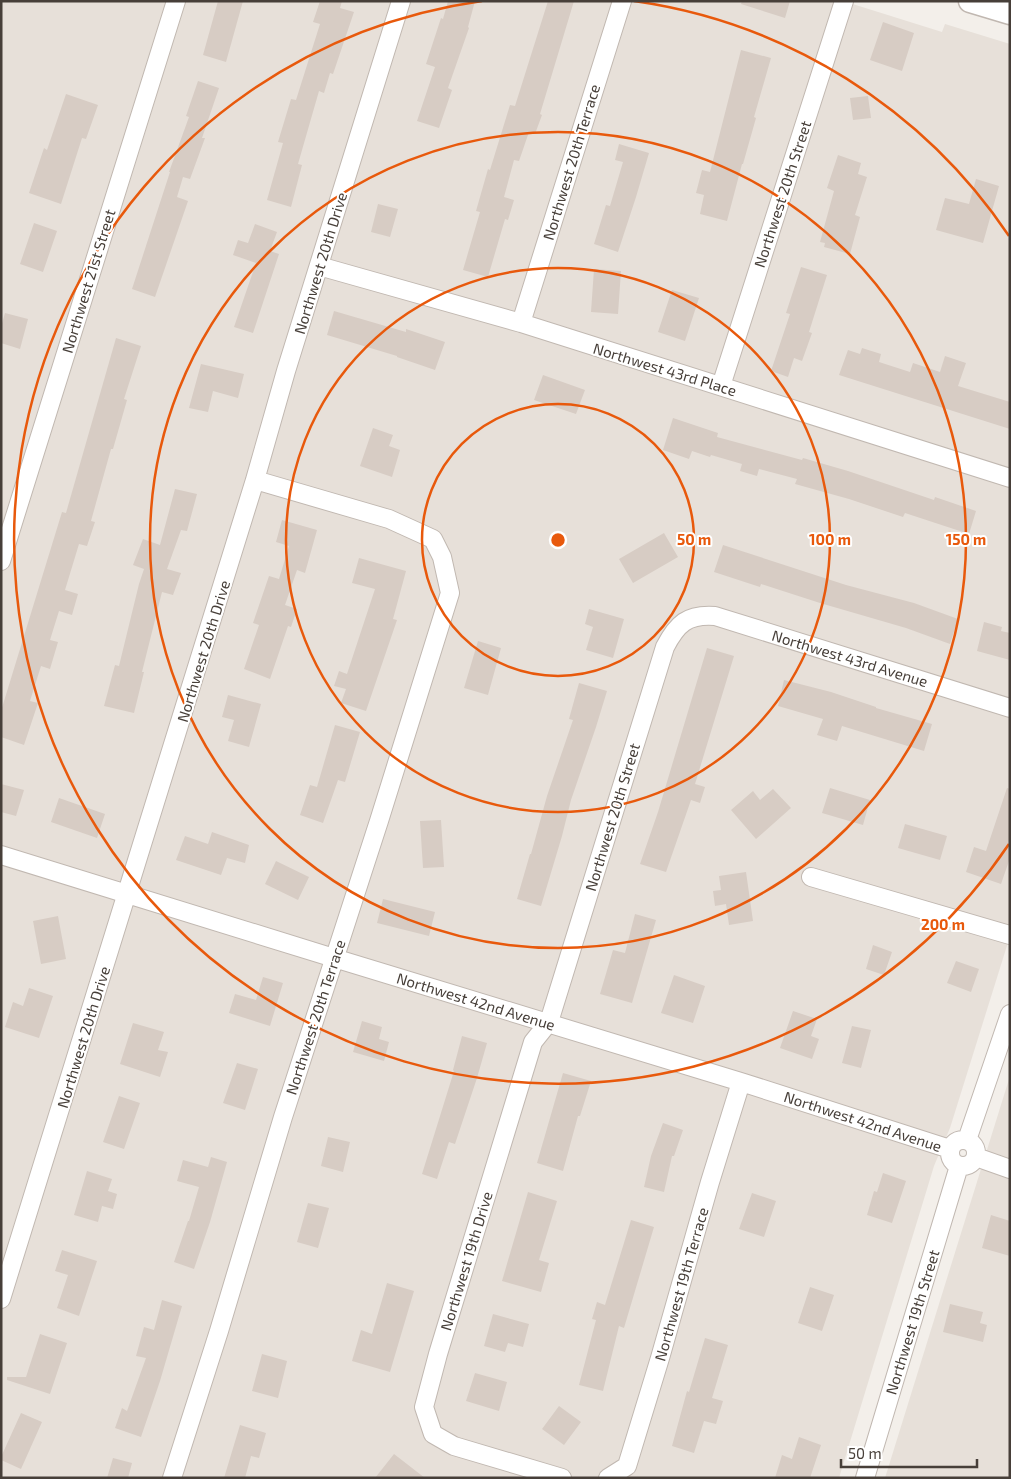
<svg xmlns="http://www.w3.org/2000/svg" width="1011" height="1479" font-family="'Exo 2',sans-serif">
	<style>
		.residential { fill: #e7e0d9 }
		.building { fill: #d7ccc4 }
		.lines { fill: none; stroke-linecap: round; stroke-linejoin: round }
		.minor-casing { stroke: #c1b8b1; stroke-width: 20 }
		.tertiary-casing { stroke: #c1b8b1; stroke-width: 25 }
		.minor { stroke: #fff; stroke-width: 18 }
		.tertiary { stroke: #fff; stroke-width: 22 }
		.ring { fill: none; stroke: #e8590c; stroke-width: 2.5 }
		.labels { text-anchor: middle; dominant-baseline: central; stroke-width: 4; stroke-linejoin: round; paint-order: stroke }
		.street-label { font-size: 15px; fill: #473f39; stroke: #fff }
		.centre { fill: #e8590c; stroke: #fff; stroke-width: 2.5 }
		.ring-label { font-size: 15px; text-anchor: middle; font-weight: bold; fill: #e8590c; stroke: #fff; stroke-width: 4; stroke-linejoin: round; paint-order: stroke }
	</style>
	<rect width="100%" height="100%" fill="#f3efea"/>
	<path class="residential" d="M1 1H843L942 32 945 24 1010 44V936L950 1128 934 1166 839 1478H1Z
		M1010 1076V1478H885L948 1275Z"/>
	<path class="building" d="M218 1H243L226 62 203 55Z
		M320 1H342L340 8 354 12 333 74 330 73 324 93 319 91 298 164 302 165 291 207 267 200 283 143 278 142 291 99 296 100 320 24 313 22Z
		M448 1H475L468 27 469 28 448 88 452 90 439 128 417 121 435 67 426 64 441 18 443 19Z
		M548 1H574L540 114 542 115 535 134 529 132 519 161 514 160 504 197 514 200 508 220 505 219 488 277 463 270 480 212 476 211 488 169 490 170 510 105 515 106Z
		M742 1H790L785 18 741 4Z
		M883 22 914 33 902 71 870 60Z
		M741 50 771 58 754 117 756 118 743 164H742L727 221 700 214 704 195 696 193 702 170 710 172Z
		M198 81 219 88 202 138H205L190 179 183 177 177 197 188 201 155 297 132 289 170 172H169L189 117 186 116Z
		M66 94 98 105 86 139 82 138 61 204 29 193 44 148 47 150Z
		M868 96 871 118 853 120 850 98Z
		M619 144 649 153 636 197 618 252 594 244 606 205 610 206 623 162 615 160Z
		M838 155 861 163 858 174 867 177 855 215 860 217 850 254 824 247 825 243 820 242 834 191 827 188Z
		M976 179 999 186 983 243 936 230 945 198 969 204Z
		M378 204 398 209 390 237 371 232Z
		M34 223 57 231 43 272 20 264Z
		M255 224 277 232 270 251 279 254 253 333 234 327 256 263 233 255 238 240 248 243Z
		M801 267 827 275 809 332 812 333 802 361 794 358 788 377 771 371 790 314 786 313Z
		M594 269 621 271 618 314 591 312Z
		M672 290 699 298 685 341 658 332Z
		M334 311 406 332V329L445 342 435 370 397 357V356L327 335Z
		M5 313 28 319 20 349 1 343V327Z
		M116 338 141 346 124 399 127 400 113 449H111L91 521 95 522 87 546 79 544 65 590 78 594 72 615 59 611 50 640 58 642 50 669 41 666 30 701 38 703 24 745 1 737V711L62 512 66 513Z
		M862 348 881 354 879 362 910 372 913 363 940 372 945 356 966 363 958 386 1010 402V429L839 375 848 350 860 354Z
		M201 364 244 374 238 398 213 391 208 412 189 408Z
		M543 375 585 390 576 414 534 400Z
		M673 418 718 433 717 437 802 460 803 458 848 471 934 500 935 497 976 511 969 534 905 513 903 517 849 499 795 484 797 479 759 469 757 476 740 471 742 464 711 455 710 457 692 451 689 459 663 450Z
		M373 428 393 435 389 446 400 450 392 477 360 466Z
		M175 489 197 494 187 531 181 530 167 569 181 573 173 595 162 592 142 672H144L134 713 104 706 115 665 119 666 139 584 144 569 133 565 143 539 160 545Z
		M282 520 317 530 305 573 297 570 285 605 297 609 291 627 288 626 270 679 244 669 259 625 253 623 269 576 279 579 289 546 276 542Z
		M664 533 678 557 633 583 619 559Z
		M723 545 846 585 914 603 958 619 950 644 906 628 820 603 761 584 760 587 714 572Z
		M359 558 406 571 393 619 397 620 366 711 341 703 346 689 334 686 339 671 347 674 375 589 352 583Z
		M589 609 624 619 613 658 586 650 593 627 585 624Z
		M984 622 1002 627 1001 631 1010 633V660L977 651Z
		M478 641 501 648 488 695 464 688Z
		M707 648 734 656 695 784 705 787 700 803 691 800 666 872 640 864 658 812Z
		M784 680 831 692 876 707V708L932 724 924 751 842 726 837 741 817 735 823 719 778 706Z
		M579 683 607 691 596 727 571 800 562 836 541 906 517 899 530 854H531L547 796 573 720 569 719Z
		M228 695 261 704 249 747 228 741 234 720 222 717Z
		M335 725 360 732 345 782 338 780 323 823 300 815 310 785 317 787Z
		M1 784 24 790 16 816 1 812Z
		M830 788 870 800 863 825 822 813Z
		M1007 788 1010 789V858L1001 884 966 872 974 847 986 851Z
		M773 789 791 808 756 839 731 810 753 791 760 800Z
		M59 798 105 814 97 838 51 822Z
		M441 820 444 867 423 868 420 821Z
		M905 824 947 836 940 860 898 848Z
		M212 832 249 845 245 863 227 858 221 875 176 860 185 836 208 844Z
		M276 861 309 877 298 900 265 884Z
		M746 872 753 921 729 925 726 904 715 906 713 891 721 890 719 876Z
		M383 899 435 912 429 936 377 923Z
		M635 914 656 920 632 1003 600 994 613 950 625 953Z
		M58 916 66 959 41 964 33 921Z
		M873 945 892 952 884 975 866 969Z
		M956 961 979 969 971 992 947 983Z
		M674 975 705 986 693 1023 661 1013Z
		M263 977 283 983 270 1026 229 1013 235 994 256 1000Z
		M29 988 53 996 39 1038 5 1027 13 1002 23 1006Z
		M793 1011 817 1019 811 1036 819 1039 812 1059 780 1048Z
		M362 1021 382 1027 379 1039 389 1042 384 1061 353 1052Z
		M133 1023 164 1032 158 1050 168 1052 160 1077 120 1064Z
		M852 1026 871 1030 861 1068 842 1063Z
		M462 1036 487 1043 477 1078 455 1144 449 1142 437 1179 422 1174 454 1071 453 1070Z
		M237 1063 258 1069 245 1110 223 1103Z
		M563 1073 591 1081 580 1116H578L563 1171 537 1163Z
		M119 1096 140 1103 124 1149 103 1142Z
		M663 1123 683 1130 674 1156H672L664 1192 644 1187 651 1156Z
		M328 1137 350 1142 343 1172 321 1166Z
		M211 1157 227 1162 210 1222 194 1269 174 1262 188 1221H189L199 1187 177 1181 183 1160 208 1167Z
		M87 1171 112 1179 108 1191 117 1194 113 1209 102 1206 98 1222 74 1215Z
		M883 1173 906 1181 892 1223 867 1215 874 1191 877 1192Z
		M528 1192 557 1201 539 1260 549 1263 541 1292 502 1281Z
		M752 1193 776 1201 764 1237 739 1229Z
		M308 1203 329 1208 318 1248 297 1242Z
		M991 1215 1010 1221V1256L982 1248Z
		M631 1220 654 1227 624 1328 619 1326 603 1391 579 1385 596 1320 592 1319 597 1302 605 1305Z
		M62 1250 97 1261 79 1316 57 1308 68 1275 55 1271Z
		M387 1283 414 1291 390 1372 352 1361 361 1330 372 1334Z
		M810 1287 834 1295 822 1331 798 1323Z
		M162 1300 182 1306 160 1381 141 1437 115 1428 122 1408 127 1411 146 1358 136 1356 144 1327 154 1330Z
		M950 1304 983 1312 980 1323 987 1325 983 1342 943 1332Z
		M493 1314 529 1324 523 1347 508 1343 505 1352 484 1346Z
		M40 1334 67 1343 50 1394 7 1380V1377H26Z
		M705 1338 728 1345 712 1398 723 1401 716 1424 704 1421 694 1453 672 1446 687 1391 689 1392Z
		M262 1354 287 1361 278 1398 252 1391Z
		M475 1373 507 1382 499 1411 466 1401Z
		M559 1406 581 1422 564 1445 542 1429Z
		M21 1413 42 1422 21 1469 1 1460V1457Z
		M240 1425 266 1433 259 1458 251 1456 245 1478H224Z
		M799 1437 821 1445 810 1478H775L782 1455 792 1459Z
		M394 1454 425 1478H375Z
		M113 1458 132 1463 128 1478H107Z"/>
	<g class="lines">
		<defs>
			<path id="minor" d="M319 266 521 323 1010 478
				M521 323 622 1
				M721 386 844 1
				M1 561 176 1
				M1 855 334 958 741 1082 950 1149
				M811 877 1010 935
				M950 1153a13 13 0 1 1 26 0a13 13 0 1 1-26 0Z
				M967 1140 1010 1014
				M976 1157 1010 1169
				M1 1299 255 480 286 371 401 1
				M172 1478 219 1331 283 1117 379 821 450 593 442 557 433 539 389 519 255 480
				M562 1478 454 1446 433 1434 424 1407 438 1354 533 1042 549 1022 665 647C677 624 687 614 715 616L1010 708
				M608 1478 627 1466 660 1358 710 1182 741 1082
				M865 1478 959 1166"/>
			<path id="tertiary" d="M970 1 1010 13"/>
		</defs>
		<use href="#minor" class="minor-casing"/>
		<use href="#tertiary" class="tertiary-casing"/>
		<use href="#minor" class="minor"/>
		<use href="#tertiary" class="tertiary"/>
	</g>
	<g class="ring">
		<circle cx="558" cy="540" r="136"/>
		<circle cx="558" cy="540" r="272"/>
		<circle cx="558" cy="540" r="408"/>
		<path d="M1009 844A544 544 0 1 1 482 1M634 1A544 544 0 0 1 1009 236"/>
	</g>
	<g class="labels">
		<g class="street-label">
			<text transform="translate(571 162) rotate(-73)">Northwest 20th Terrace</text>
			<text transform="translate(782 194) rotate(-72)">Northwest 20th Street</text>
			<text transform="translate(320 263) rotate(-73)">Northwest 20th Drive</text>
			<text transform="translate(88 281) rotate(-73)">Northwest 21st Street</text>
			<text transform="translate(665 369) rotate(17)">Northwest 43rd Place</text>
			<text transform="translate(203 651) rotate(-73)">Northwest 20th Drive</text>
			<text transform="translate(850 658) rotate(17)">Northwest 43rd Avenue</text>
			<text transform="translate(612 817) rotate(-73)">Northwest 20th Street</text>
			<text transform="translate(476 1001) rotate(17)">Northwest 42nd Avenue</text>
			<text transform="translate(315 1017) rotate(-72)">Northwest 20th Terrace</text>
			<text transform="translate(83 1037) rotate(-73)">Northwest 20th Drive</text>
			<text transform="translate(863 1121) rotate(18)">Northwest 42nd Avenue</text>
			<text transform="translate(466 1261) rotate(-73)">Northwest 19th Drive</text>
			<text transform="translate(681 1284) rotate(-74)">Northwest 19th Terrace</text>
			<text transform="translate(912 1322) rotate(-73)">Northwest 19th Street</text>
		</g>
	</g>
	<circle cx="558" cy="540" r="8" class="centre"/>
	<g class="ring-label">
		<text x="694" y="545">50 m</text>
		<text x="830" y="545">100 m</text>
		<text x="966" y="545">150 m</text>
		<text x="943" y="930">200 m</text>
	</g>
	<rect width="1011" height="1479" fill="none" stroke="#473f39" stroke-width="5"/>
	<path d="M841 1459v8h136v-8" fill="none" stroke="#473f39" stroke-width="2.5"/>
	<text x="848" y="1459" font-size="15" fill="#473f39" stroke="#ffffff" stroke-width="4" paint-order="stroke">50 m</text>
</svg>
